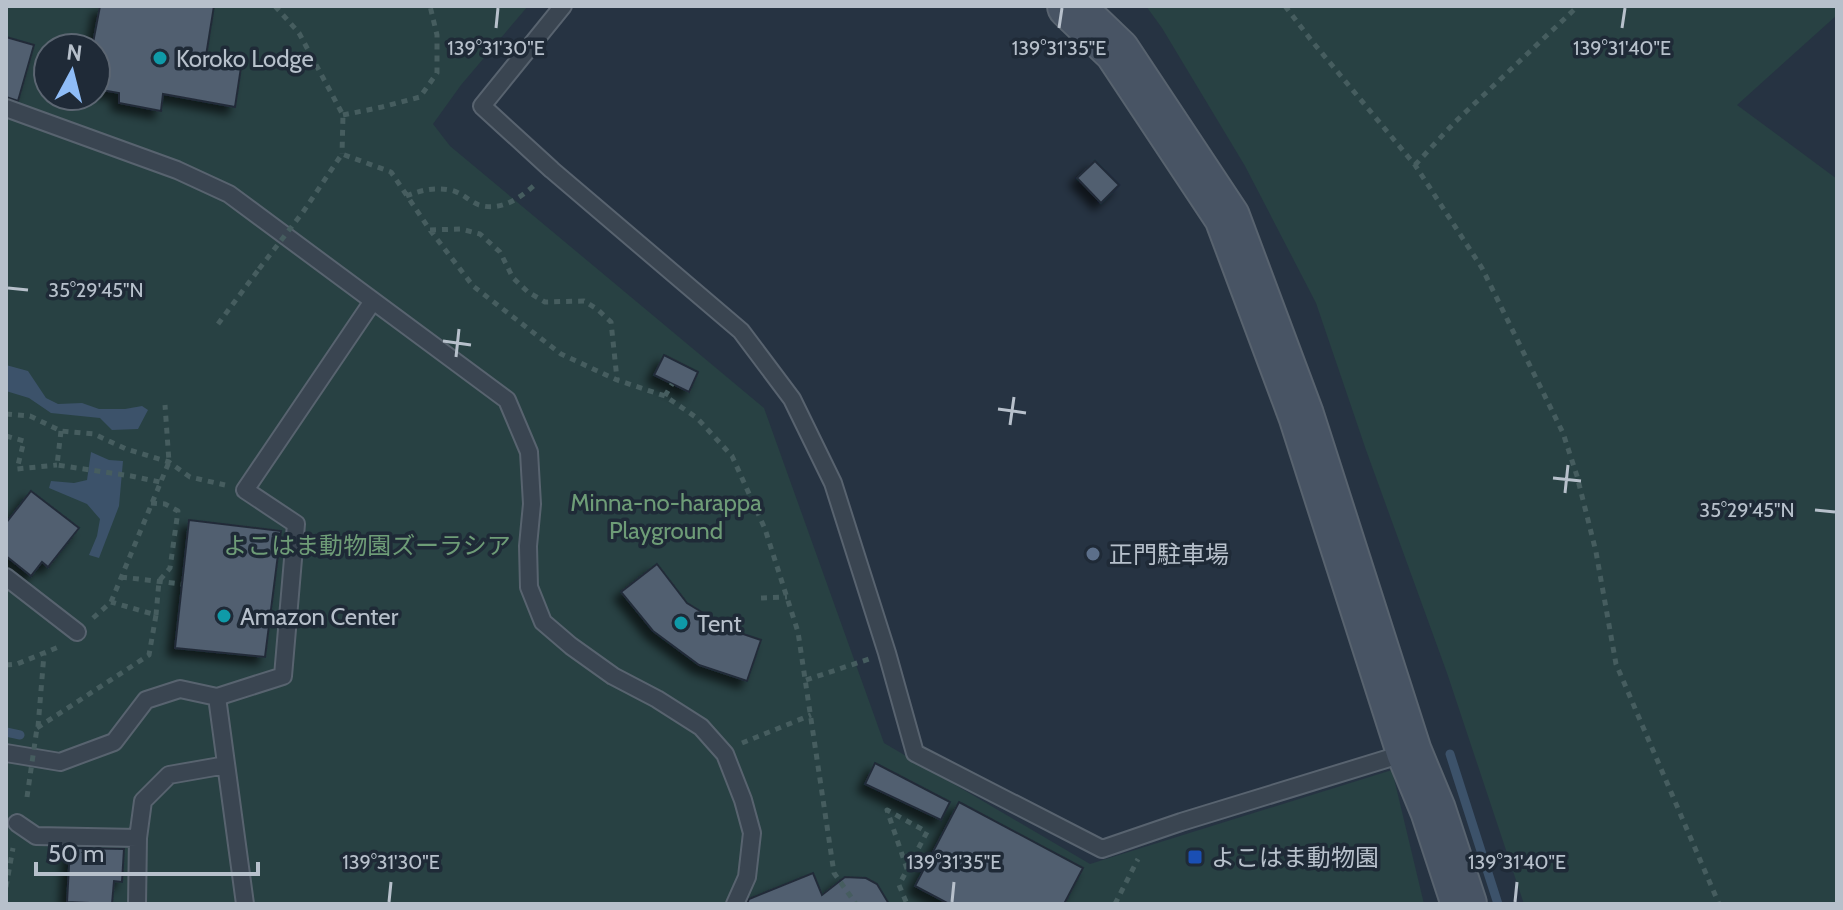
<svg xmlns="http://www.w3.org/2000/svg" width="1843" height="910" font-family="Cabin,'Noto Sans JP',sans-serif">
	<style>
		.green { fill: #284143; fill-rule: evenodd }
		.water { fill: #3c526a }
		.lines { fill: none; stroke-linecap: round; stroke-linejoin: round }
		.stream { stroke: #3c526a; stroke-width: 9 }
		.building { fill: #515e6f; stroke: #212c39; stroke-width: 2; filter: url(#shadow) }
		.lane-casing { stroke: #58636f; stroke-width: 20 }
		.secondary-casing { stroke: #58636f; stroke-width: 48 }
		.path { stroke: #465d5f; stroke-width: 5; stroke-dasharray: 6 6; stroke-linecap: butt }
		.lane { stroke: #3a4551; stroke-width: 16 }
		.secondary { stroke: #485464; stroke-width: 44 }
		.path-bridge { stroke: #465d5f; stroke-width: 5; stroke-dasharray: 6 6; stroke-linecap: butt }
		.ticks { fill: none; stroke: #b7c0cb; stroke-width: 3 }
		.culture-dot { fill: #0f9aa8; stroke: #1f2a37; stroke-width: 3 }
		.service-dot { fill: #5c6f8a; stroke: #1f2a37; stroke-width: 3 }
		.transit-dot { fill: #1a4fb4; stroke: #1f2a37; stroke-width: 3 }
		.labels { text-anchor: middle; dominant-baseline: central; stroke-width: 7; stroke-linejoin: round; paint-order: stroke }
		.poi-label { font-size: 24px; fill: #b7c0cb; stroke: #1f2a37; text-anchor: start }
		.park-label { font-size: 24px; fill: #6e9c77; stroke: #1f2a37 }
		.ticks-label { font-size: 20px; text-anchor: middle; fill: #b7c0cb; stroke: #1f2a37; stroke-width: 7; stroke-linejoin: round; paint-order: stroke }
	</style>
	<defs>
		<filter id="shadow"><feDropShadow dx="-7" dy="7" stdDeviation="4" flood-color="#0009"/></filter>
	</defs>
	<rect width="100%" height="100%" fill="#263342"/>
	<path class="green" d="M6 6H528L461 85 433 124 450 146 764 408 884 743 1090 864 1392 770 1424 904H6ZM48 48H96V96H48Z
		M1146 6H1837V15L1737 105 1837 179V904H1524L1447 673 1366 450 1316 303 1245 166 1162 28Z"/>
	<path class="water" d="M6 365 28 371 46 398 58 404 82 403 99 409H125L142 406 148 410 138 429 112 430 100 418 51 413 29 398 6 391Z
		M91 452 109 460 123 461 119 506 99 558 89 555 97 536 100 519 87 504 49 488 51 481 74 483 87 480Z"/>
	<g class="lines">
		<path class="stream" d="M6 732 20 735
			M1450 754 1498 904"/>
	</g>
	<path class="building" d="M100 6H214L206 56 242 61 235 107 163 94 161 111 119 103V93L96 89V48H92Z
		M6 37 34 45 18 101 6 97Z
		M1095 161 1119 185 1101 203 1077 178Z
		M664 355 698 372 689 392 654 375Z
		M31 491 79 528 48 567 42 562 31 576 6 556V523Z
		M189 520 281 531 265 657 175 648Z
		M657 564 687 603 713 619 719 626 761 640 747 681 699 665 653 631 621 592Z
		M875 763 950 802 941 820 865 784Z
		M959 802 1083 868 1064 904H949L915 886Z
		M70 848 124 849 122 882 114 881 112 904 67 902Z
		M813 873 822 895 845 877 866 878 877 884 889 904H747L749 899Z"/>
	<g class="lines">
		<defs>
			<path id="lane" d="M563 6 482 106 552 170 741 331 792 399 833 483 887 653 915 753 1102 849 1181 822 1406 753
				M6 108 177 170 229 194 507 400 529 452 532 504 528 546 529 587 543 622 571 646 613 676 657 699 701 727 725 754 743 800 752 833 747 877 735 904
				M6 577 77 632
				M6 753 60 762 114 742 146 700 180 689 217 697
				M17 823 36 836 138 838
				M137 904 138 838 143 801 169 775 226 765
				M245 904 217 697 283 676 296 524 245 490 373 301"/>
			<path id="secondary" d="M1070 6 1117 51 1227 217 1301 415 1409 752 1433 810 1464 904"/>
		</defs>
		<use href="#lane" class="lane-casing"/>
		<use href="#secondary" class="secondary-casing"/>
		<path class="path" d="M275 6 299 33 343 115 342 154
			M1285 6 1311 40 1415 165 1482 268 1563 433 1577 476 1596 552 1616 664 1719 904
			M343 115 382 107 420 97 437 73V35L430 6
			M1415 165 1454 123 1578 6
			M406 196C422 190 434 187 450 190 461 192 469 201 479 205 502 212 521 197 537 183
			M303 212 342 154 391 172 430 230 473 286 561 354 617 380 665 396 697 418 732 456 765 529 798 632 834 873 856 904
			M430 230 461 229 480 234 500 252 513 278 528 292 545 302 584 301 597 309 611 322 617 379
			M218 324 259 269
			M665 396 672 384
			M6 414 30 416 61 431 94 434 126 449 169 462 190 477 225 485
			M61 431 57 465 131 476 160 482
			M6 436 24 441 17 469 57 465
			M151 503 165 504 178 511 170 568 159 581 156 615
			M121 577 181 584
			M761 598 787 597
			M93 618 111 602 169 462 165 405
			M6 665 17 664 61 646
			M806 680 869 659
			M38 727 44 654
			M37 728 149 655 156 615 111 602
			M742 743 811 715
			M907 869 887 810 927 832 899 885 907 904
			M6 887 13 848
			M1115 904 1138 859"/>
		<use href="#lane" class="lane"/>
		<use href="#secondary" class="secondary"/>
		<path class="path-bridge" d="M259 269 303 212
			M27 797 37 728"/>
	</g>
	<path class="ticks" d="M496 28 498 8M1059 28 1062 8M1622 28 1625 8M8 288 28 290M443 341 471 345M456 357 459 329M998 409 1026 413M1010 425 1014 397M1553 478 1581 481M1565 493 1568 465M1815 510 1835 512M389 902 391 882M952 902 954 882M1515 902 1517 882"/>
	<g class="culture-dot">
		<circle cx="160" cy="58" r="8"/>
		<circle cx="224" cy="616" r="8"/>
		<circle cx="681" cy="623" r="8"/>
	</g>
	<circle class="service-dot" cx="1093" cy="554" r="8"/>
	<rect class="transit-dot" x="1187" y="849" width="16" height="16" rx="4"/>
	<g class="labels">
		<g class="poi-label">
			<text x="176" y="58">Koroko Lodge</text>
			<text x="1109" y="554">正門駐車場</text>
			<text x="240" y="616">Amazon Center</text>
			<text x="697" y="623">Tent</text>
			<text x="1211" y="857">よこはま動物園</text>
		</g>
		<g class="park-label">
			<text x="666" y="502">Minna-no-harappa<tspan x="666" dy="28">Playground</tspan></text>
			<text x="367" y="545">よこはま動物園ズーラシア</text>
		</g>
	</g>
	<g class="ticks-label">
		<text x="496" y="55">139°31'30"E</text>
		<text x="1059" y="55">139°31'35"E</text>
		<text x="1622" y="55">139°31'40"E</text>
		<text x="96" y="297">35°29'45"N</text>
		<text x="1747" y="517">35°29'45"N</text>
		<text x="391" y="869">139°31'30"E</text>
		<text x="954" y="869">139°31'35"E</text>
		<text x="1517" y="869">139°31'40"E</text>
	</g>
	<rect width="1843" height="910" fill="none" stroke="#b7c0cb" stroke-width="16"/>
	<g transform="translate(72 72) rotate(7)"><circle r="38" fill="#1f2a37" stroke="#5c6672" stroke-width="2"/>
	<path d="M0-6L14 30L0 20L-14 30Z" fill="#8fbdf8"/>
	<text y="-12" font-size="22" font-weight="bold" text-anchor="middle" fill="#b7c0cb">N</text>
	</g>
	<path d="M36 862v12h222v-12" fill="none" stroke="#b7c0cb" stroke-width="4"/>
	<text x="48" y="862" font-size="24" fill="#b7c0cb" stroke="#1f2a37" stroke-width="6" paint-order="stroke">50 m</text>
</svg>
